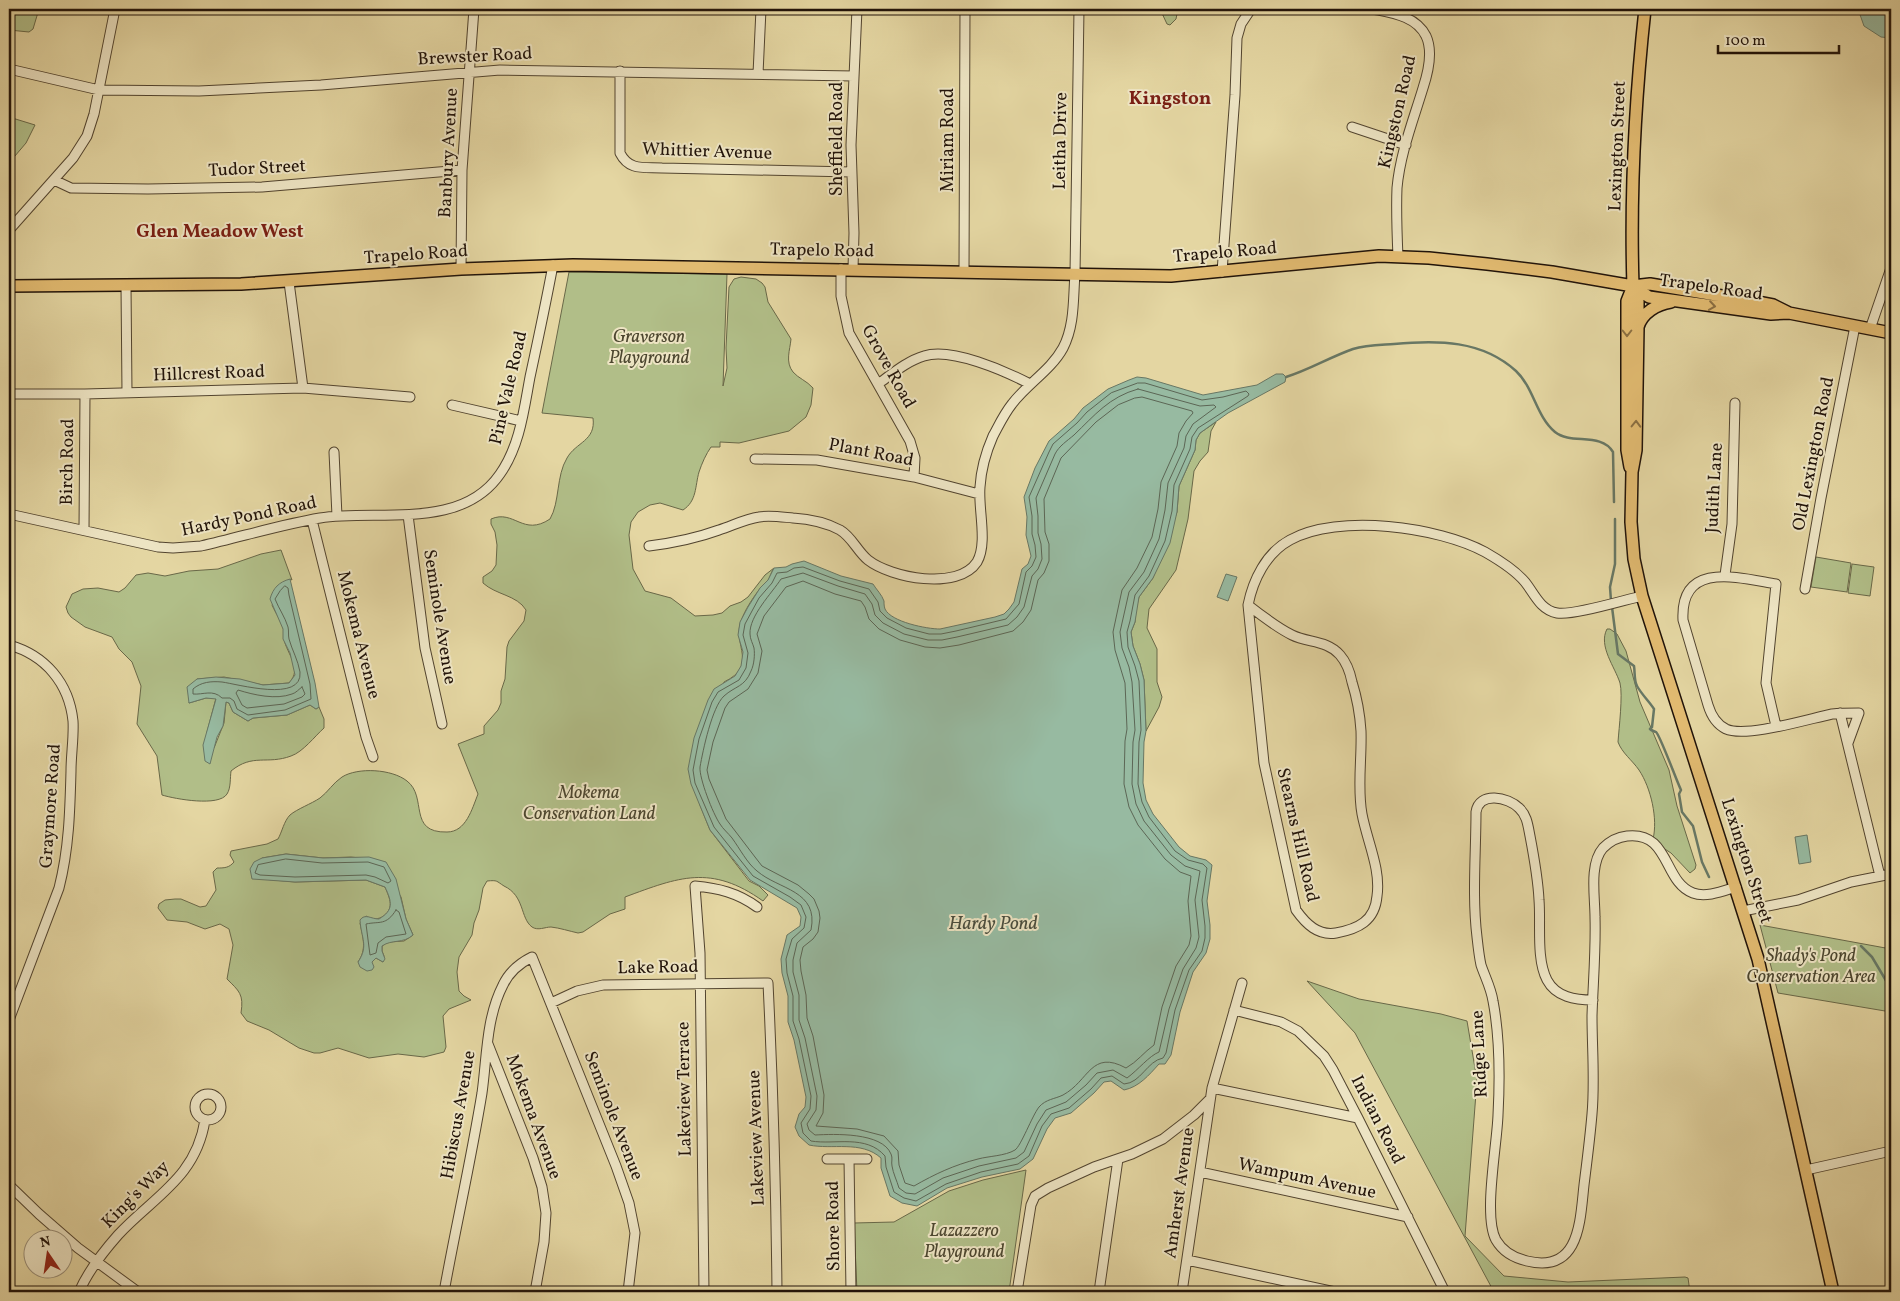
<svg xmlns="http://www.w3.org/2000/svg" width="1900" height="1301" font-family="Vollkorn,serif">
	<style>
		.green { fill: #b1be88; stroke: #696848; fill-rule: evenodd }
		.water { fill: #97baa1; stroke: #687764 }
		.lines { fill: none; stroke-linecap: round; stroke-linejoin: round }
		.shore { stroke: #5c6655; stroke-width: 1 }
		.stream { stroke: #687764; stroke-width: 2.5 }
		.minor-casing { stroke: #52442f; stroke-width: 11 }
		.major-casing { stroke: #211309; stroke-width: 14 }
		.minor { stroke: #ede4c3; stroke-width: 9 }
		.major { stroke: #e2bb71; stroke-width: 11 }
		.oneway { stroke: #8b6f42 }
		.labels { text-anchor: middle; dominant-baseline: central; stroke-width: 4; stroke-linejoin: round; paint-order: stroke }
		.street-label { font-size: 18px; fill: #211309; stroke: #ede4c3 }
		.park-label { font-size: 18px; font-style: italic; fill: #4c462f; stroke: #ede4c3 }
		.neighbourhood-label { font-size: 19px; font-weight: bold; fill: #7a1f14; stroke: #ede4c3 }
		.water-label { font-size: 19px; font-style: italic; fill: #4a4d3e; stroke: #ede4c3 }
	</style>
	<rect width="100%" height="100%" fill="#e4d6a2"/>
	<filter id="stains"><feTurbulence type="fractalNoise" baseFrequency=".004" numOctaves="4"/><feColorMatrix values="0 0 0 0 .2 0 0 0 0 .09 0 0 0 0 .02 0 0 0 .5 -.17"/></filter>
	<radialGradient id="worn" r=".72"><stop offset=".6" stop-color="#630" stop-opacity="0"/><stop offset="1" stop-color="#630" stop-opacity=".3"/></radialGradient>
	<path class="green" d="M9 9H39L33 29 29 32 9 30Z
		M1160 9H1178L1176 19 1170 25 1167 24Z
		M9 117 35 125 26 143 9 163Z
		M569 272 727 274 723 386 727 368 726 348 729 287 734 279 741 277 756 279 762 283 765 287 768 302 791 339C790 350 785 362 793 372 798 378 807 381 813 388L811 405 806 417 789 431 739 443 720 442V447H711C706 454 702 463 699 472 695 486 697 501 683 510L660 503 650 505 638 512 631 522 629 535 633 569 645 591 671 598 695 616 713 615 722 613 730 606 741 602 748 597 765 575 774 568C771 572 770 578 767 582 764 585 761 587 759 590 752 599 745 610 741 621 732 645 759 665 724 682L700 805 710 830 749 881 759 886 768 895 763 901C711 864 679 877 625 897V909L610 914 583 932 578 933C569 931 560 928 551 927 545 927 538 931 532 927 520 918 525 896 504 886 496 881 498 880 487 881L483 888 479 910 474 923 472 935 459 957 457 972 459 991 464 996 471 1000 449 1009 443 1016 446 1047 444 1052 424 1057 398 1054 369 1058 338 1048 320 1053H314L299 1048 269 1030 247 1021 241 1013C244 994 239 991 227 979L233 945 229 929 220 924 205 929 187 922 167 920 158 908 159 904 165 900 175 899H181L200 907 206 906 216 890 213 872 217 868C224 868 229 868 234 862L230 855 231 851 267 844 278 839C282 832 284 821 290 815 297 809 311 804 320 798 328 792 333 783 342 777 358 767 392 769 407 781 428 797 407 833 447 832 466 832 472 809 478 794L458 744 484 734V726L498 710 501 703V691L505 679 507 647 509 641 524 621 526 610C517 595 496 595 483 583V577L492 571 496 565 497 545 495 532 491 524V519C514 509 523 537 550 519 560 502 556 476 567 458 576 442 596 441 593 418L542 413ZM286 854 323 858 351 857 378 860 401 897 406 919 413 935 404 941 388 942 382 946V951L384 956 383 962 376 958 372 962H358C367 949 363 938 360 923L366 916C372 919 376 920 382 917 395 909 390 899 385 887L366 880 295 882 252 878 262 858Z
		M1216 422 1211 431 1208 452 1200 461 1194 471 1188 519 1176 570 1149 609 1147 628 1157 649V682L1162 697 1159 707 1146 731 1144 680 1140 664 1133 646 1131 632 1135 622 1136 609 1139 597 1153 578 1177 512 1179 486 1195 450 1196 440 1200 433Z
		M281 550 292 580 290 579 272 605C276 614 282 622 284 631 284 634 283 636 284 639 287 655 303 668 289 683L263 685 224 677 197 679 189 703 206 698H216L207 732 214 748 224 723 226 702 229 703 233 712 248 721 253 718 287 715 310 705 316 709 319 707 324 719V728C315 736 303 752 291 756 267 765 253 753 231 771 230 778 231 788 227 794 219 807 175 799 162 795L157 756 137 724 141 686 132 662 119 649 112 637 85 627 71 617 68 613 66 607 72 594 83 589 98 588 119 592 125 588 136 575 148 573 165 576 189 571 218 569 261 554Z
		M1816 557 1851 563 1847 592 1811 587Z
		M1852 564 1874 567 1870 596 1848 593Z
		M1607 629H1610L1617 634 1626 651 1640 702 1669 770 1677 806 1696 865 1695 869 1690 873 1671 853 1657 844 1653 839C1658 819 1651 788 1639 770 1632 760 1622 753 1618 742 1619 728 1623 695 1620 683 1615 667 1598 646 1607 629Z
		M1760 925 1891 949V1012L1778 993Z
		M1307 981 1359 999 1441 1014 1467 1021 1477 1080 1465 1236 1504 1276 1568 1282 1685 1277 1688 1278 1690 1292H1494L1355 1033Z
		M1026 1170 1009 1292H857L854 1223 894 1222 949 1191 983 1180Z"/>
	<path class="water" d="M1858 9H1891V38L1881 37 1864 26Z
		M1276 374H1283L1286 377 1285 382 1228 413 1200 433 1196 440 1195 450 1179 486 1177 512 1170 543 1153 578 1139 597 1135 622 1131 632 1133 646 1140 664 1144 680 1146 731 1144 742 1143 783 1146 800 1153 814 1179 847 1190 856 1206 860 1212 865 1207 901 1210 925V939L1206 953 1193 972 1180 1012 1171 1055 1165 1064H1159C1149 1075 1139 1087 1124 1090L1111 1081 1104 1082 1094 1093 1071 1113 1055 1118 1047 1129 1033 1159 1020 1169 982 1177 947 1188 917 1206 902 1203 890 1196 881 1168V1158C861 1140 832 1150 809 1145L799 1136 795 1127 799 1114 805 1107 806 1097 794 1040 788 1022V996L782 973 781 959 787 935 800 926 801 917 797 908 750 880 710 830 691 784 688 769 694 738 708 700 714 689 735 676 741 666 743 652 738 635 740 622 748 607 760 588 768 580 774 568 786 567 792 564 804 561 841 576 873 584C876 589 882 595 884 601 884 604 884 606 885 609 891 622 927 629 940 629L995 617 1004 614 1009 609 1014 602 1022 569 1028 564 1031 556 1026 535 1027 517 1024 497 1035 468 1049 441 1074 419 1083 408 1108 389 1129 380 1137 377 1146 378 1203 395 1257 385Z
		M1226 574 1237 577 1228 601 1217 597Z
		M290 579 315 683 319 707 316 709 310 705 287 715 253 718 248 721 233 712 229 703 226 702 223 726 217 737 210 764 205 761 203 745 216 699 206 698 189 703 187 687 197 679 216 677 240 679 263 685 289 683 295 675 290 653 283 639V629L270 599C273 588 279 582 290 579Z
		M1807 835 1811 862 1799 864 1795 837Z
		M286 854 323 858 369 857 386 862 396 879 406 919 413 935C403 944 392 939 382 946V951L385 959 383 962 376 958 372 962 374 967 372 970 367 971 360 967 358 962C369 946 361 938 360 920 365 913 371 919 379 919 394 910 392 902 385 887L366 880 295 882 252 879 250 869 254 862 262 858Z"/>
	<g class="lines">
		<path class="shore" d="M1138 383H1145L1202 400 1223 397 1246 391 1249 394 1248 396 1198 428 1192 437 1190 449 1174 485 1172 511 1165 541 1149 576 1135 595 1130 621 1127 632 1128 647 1135 666 1139 681 1141 730 1139 742 1138 784 1142 802 1149 817 1175 851 1188 860 1203 864 1207 868 1202 900 1205 926V938L1202 951 1189 970 1175 1010 1166 1053 1163 1058C1147 1061 1141 1083 1124 1084L1112 1076 1101 1078 1091 1089 1069 1108 1051 1114 1042 1126 1029 1156 1018 1164 981 1172 946 1184 916 1201 904 1198 894 1192 886 1167 885 1156C866 1134 835 1145 811 1141L803 1133 801 1123 810 1109 811 1096 799 1039 793 1021V996L787 973 786 959 792 939 804 928 806 917 801 905 790 897 753 876 714 827 695 783 693 770 699 739 712 702 718 692 739 680 746 668 748 653 743 635 745 624 759 598 772 583 777 573 787 572 794 568 803 567 840 581 869 589 878 602 880 611 887 618 906 628 929 634H941L956 631 1006 619 1019 604 1026 572 1032 566 1036 557 1035 545 1032 534V516L1029 497 1049 452 1053 444 1077 423 1087 412 1111 393Z
			M1138 389 1200 406 1214 405 1216 407 1193 424 1186 436 1184 448 1168 483 1165 510 1159 539 1144 572 1129 592 1120 632 1122 648 1129 667 1132 682 1135 730 1133 742 1132 784 1136 804 1144 821 1171 855 1185 866 1200 871 1195 900 1199 937 1196 948 1183 969 1169 1009 1159 1052C1149 1056 1138 1070 1127 1078L1113 1070 1097 1073 1086 1085 1066 1102 1046 1110 1037 1124 1024 1152 1016 1158 979 1166 943 1178 915 1194 906 1193 899 1188C897 1181 893 1173 892 1166 891 1162 893 1158 891 1154 882 1132 834 1134 815 1135L809 1130 807 1124 816 1110 817 1096 805 1038 799 1020V995L793 972V960L797 943 811 930C819 890 779 890 757 871 747 863 740 849 732 838 728 833 723 829 720 824 713 814 699 778 700 767 703 750 712 707 724 696 735 686 745 687 751 671 754 665 755 655 754 648 753 644 750 639 750 634 749 616 772 593 781 579L803 573 838 586 865 594 872 604 875 615 883 623 904 634 928 640H942L957 637 1008 625 1017 617 1024 607 1032 576 1038 569 1042 559 1041 544 1038 533V516L1036 498 1055 454C1059 446 1067 441 1074 435 1095 415 1109 397 1138 389Z
			M1135 398 1142 397 1192 411 1193 413 1186 421 1179 433 1177 446 1161 482 1158 509 1152 537 1137 568 1122 590 1113 632 1115 650 1125 683 1127 729 1125 741 1124 784 1129 807 1138 825 1165 859 1180 872 1191 876 1188 901 1191 936 1189 945 1176 966 1162 1007 1154 1045C1144 1052 1137 1062 1126 1068 1091 1049 1089 1081 1063 1095 1055 1099 1046 1099 1039 1107 1032 1116 1021 1146 1015 1150 1005 1156 989 1156 978 1159 954 1165 935 1174 914 1186L905 1183 899 1165 898 1151 884 1136 857 1129 816 1126 823 1113 824 1095 813 1036 807 1018 806 995 801 971 800 960 803 947 813 939 818 932 820 918 819 911 814 899 809 894 798 885 762 866 755 857 726 819 709 779 707 770 713 742 725 708 729 702 748 689 758 673 762 651 757 634 764 616 786 587 803 581 835 594 861 601 865 607 869 619 879 629 900 640 925 647 940 648 959 645 1013 631 1023 622 1031 610 1038 580 1044 573 1049 561V544L1045 532 1044 499 1061 458 1096 422 1118 405Z
			M285 586 288 588 289 595 310 684 311 699 285 710 248 715 237 709 234 701 230 698H222C213 689 203 695 193 694V689C201 682 211 681 222 682 237 684 303 703 300 672 298 660 292 650 289 639 288 635 289 631 288 627 285 617 279 609 275 599L280 591Z
			M302 687 305 694 302 697 284 704 247 708 242 705 236 693 238 690C254 695 276 700 292 694 296 693 299 689 302 687Z
			M286 859 322 863 368 862 384 867 391 881 388 883 375 877 366 875 295 877 260 875 255 873 258 865Z
			M396 910 399 912 406 934 386 937 378 943 376 953 370 955 366 924C380 921 386 926 396 910Z"/>
		<path class="stream" d="M1286 377C1309 370 1330 357 1353 349 1366 345 1381 345 1394 344 1438 340 1482 340 1516 371 1534 388 1536 416 1555 432 1571 445 1601 432 1613 452L1614 502
			M1611 601 1610 587 1615 564V519
			M1612 607 1618 654 1634 666C1635 672 1634 681 1637 686 1642 695 1649 701 1654 709L1652 727 1650 729C1652 731 1654 731 1656 732 1660 735 1677 782 1681 790L1679 794 1682 812 1693 826 1702 862 1709 877
			M1861 946 1872 957 1891 989"/>
		<defs>
			<path id="minor" d="M1373 9C1392 13 1416 16 1426 36 1433 51 1428 73 1423 88 1413 121 1400 154 1397 188 1396 211 1397 234 1398 257
				M9 69 99 90 199 91 321 85 500 70 854 76
				M620 71V153C629 171 644 167 662 168L852 172
				M758 74 761 9
				M1352 127 1406 145
				M54 180 71 188 148 189 262 187 462 170
				M9 230 73 158 87 136 94 114 115 9
				M461 269 462 170 474 9
				M841 269V296L849 333 910 441 915 458 914 477
				M853 269 854 233 851 145 857 9
				M964 272 965 9
				M1222 272 1235 95 1237 38 1241 24 1251 9
				M289 282 303 388
				M126 286 127 393
				M1870 329 1891 268
				M878 384C892 374 907 361 924 356 951 347 1005 371 1030 384
				M9 394H85L303 388 410 397
				M452 405 521 421
				M334 452 337 516
				M755 459 817 460 914 477 979 494
				M9 514 158 547 173 548 201 546C241 537 279 525 320 518 378 509 461 531 500 474 520 446 524 409 530 377 538 340 546 302 553 265
				M408 515 425 648 442 724
				M312 520 366 737 373 757
				M84 530 85 394
				M649 546C673 543 697 538 719 530 732 526 745 519 759 517 769 515 782 517 793 518 809 519 825 522 840 530 852 537 857 551 868 560 891 578 958 591 977 562 988 543 978 509 980 487 981 470 986 452 993 436 999 425 1004 414 1012 404 1027 384 1051 370 1063 348 1075 325 1073 298 1075 274L1079 9
				M1725 575 1732 524 1735 403
				M1805 589 1821 498 1855 326
				M1248 605C1262 616 1276 627 1292 635 1308 643 1327 640 1340 655 1347 663 1350 672 1352 682 1357 698 1360 715 1361 731 1362 759 1357 787 1362 814 1367 841 1381 869 1377 896 1375 921 1358 929 1336 933 1318 936 1306 924 1296 910L1264 763 1248 605C1253 580 1266 553 1290 540 1338 513 1439 527 1485 552 1499 560 1515 570 1525 582 1534 593 1540 610 1557 613 1572 616 1624 600 1642 596
				M9 645C45 655 69 683 73 721 74 737 71 754 71 771 70 810 69 849 59 888L9 1020
				M1840 713 1880 876
				M1776 726 1766 683 1776 584C1740 578 1680 560 1683 620L1708 705C1711 715 1716 724 1726 729 1746 738 1808 719 1832 714 1841 713 1850 713 1859 713L1848 743
				M1743 911 1798 900 1851 882 1891 874
				M1593 1000C1575 1000 1556 997 1547 980 1536 959 1541 924 1539 900 1538 879 1534 857 1530 836 1528 826 1527 815 1519 808 1508 797 1479 791 1476 812 1476 853 1472 896 1477 937 1478 946 1479 956 1481 965 1485 977 1491 988 1493 1001 1500 1038 1500 1078 1498 1115 1497 1146 1483 1216 1496 1240 1503 1252 1514 1258 1527 1261 1580 1274 1580 1221 1584 1185 1587 1161 1590 1138 1592 1114 1595 1081 1592 1048 1592 1016 1593 983 1596 950 1595 917 1595 897 1589 864 1603 848 1610 841 1618 837 1627 836 1670 831 1663 882 1693 893 1706 898 1723 891 1736 887
				M551 1003 577 991 603 985 768 983C773 1086 776 1189 777 1292
				M1234 1010 1281 1022 1298 1031 1324 1056 1333 1070 1358 1118 1445 1292
				M488 1044 533 1158 542 1187 546 1213 544 1242 535 1292
				M1212 1088 1358 1118
				M195 1107a13 13 0 1 1 26 0a13 13 0 1 1-26 0Z
				M827 1159H867
				M849 1159 851 1292
				M1806 1170 1891 1151
				M1200 1172 1408 1217
				M9 1185 39 1214 78 1248 138 1292
				M1187 1260 1335 1292
				M79 1292C88 1271 103 1252 118 1235 153 1197 196 1178 205 1120
				M444 1292C456 1226 471 1160 482 1093 487 1057 486 1018 503 985 509 972 520 963 532 957L616 1166 629 1203 635 1233 628 1292
				M704 1292 700 953 695 886C718 888 738 893 757 907
				M1017 1292 1031 1205 1035 1196 1048 1188 1094 1167 1132 1154 1163 1139 1194 1115 1210 1099
				M1099 1292 1118 1159
				M1182 1292 1212 1088 1242 983"/>
			<path id="major" d="M1645 9C1635 101 1630 193 1633 286L1638 301V327L1636 450 1632 472 1631 522 1634 559 1642 596 1758 959 1833 1292
				M9 286 241 284 461 269 573 265 1171 276 1379 256 1429 258 1487 264 1552 272 1633 286 1650 284 1752 301 1773 305 1789 313
				M1633 286 1649 297 1771 314 1789 313 1891 333
				M1638 327C1642 313 1657 304 1671 302
				M1630 467 1627 450V301L1633 286"/>
		</defs>
		<use href="#minor" class="minor-casing"/>
		<use href="#major" class="major-casing"/>
		<use href="#minor" class="minor"/>
		<use href="#major" class="major"/>
	</g>
	<defs><path id="oneway-chevron" d="M-2-3.5L2.5 0L-2 3.5" fill="none" stroke-width="1.6" stroke-linecap="round" stroke-linejoin="round" transform="scale(1.25)"/></defs>
	<g class="oneway">
		<use href="#oneway-chevron" transform="translate(1712 306) rotate(8)"/>
		<use href="#oneway-chevron" transform="translate(1627 333) rotate(90)"/>
		<use href="#oneway-chevron" transform="translate(1636 424) rotate(-89)"/>
	</g>
	<g class="labels">
		<g class="street-label">
			<text transform="translate(475 57) rotate(-3)">Brewster Road</text>
			<text transform="translate(1398 112) rotate(-77)">Kingston Road</text>
			<text transform="translate(837 139) rotate(-90)">Sheffield Road</text>
			<text transform="translate(948 140) rotate(-90)">Miriam Road</text>
			<text transform="translate(1061 141) rotate(-89)">Leitha Drive</text>
			<text transform="translate(1618 146) rotate(-88)">Lexington Street</text>
			<text transform="translate(707 152) rotate(2)">Whittier Avenue</text>
			<text transform="translate(449 153) rotate(-87)">Banbury Avenue</text>
			<text transform="translate(257 169) rotate(-3)">Tudor Street</text>
			<text transform="translate(822 251) rotate(1)">Trapelo Road</text>
			<text transform="translate(1225 253) rotate(-5)">Trapelo Road</text>
			<text transform="translate(416 255) rotate(-4)">Trapelo Road</text>
			<text transform="translate(1711 288) rotate(8)">Trapelo Road</text>
			<text transform="translate(888 367) rotate(61)">Grove Road</text>
			<text transform="translate(209 374) rotate(-2)">Hillcrest Road</text>
			<text transform="translate(509 388) rotate(-77)">Pine Vale Road</text>
			<text transform="translate(871 453) rotate(11)">Plant Road</text>
			<text transform="translate(1814 454) rotate(-79)">Old Lexington Road</text>
			<text transform="translate(68 462) rotate(-89)">Birch Road</text>
			<text transform="translate(1715 488) rotate(-87)">Judith Lane</text>
			<text transform="translate(249 517) rotate(-12)">Hardy Pond Road</text>
			<text transform="translate(439 617) rotate(81)">Seminole Avenue</text>
			<text transform="translate(358 635) rotate(76)">Mokema Avenue</text>
			<text transform="translate(51 806) rotate(-86)">Graymore Road</text>
			<text transform="translate(1297 835) rotate(77)">Stearns Hill Road</text>
			<text transform="translate(1746 861) rotate(72)">Lexington Street</text>
			<text transform="translate(658 968) rotate(-1)">Lake Road</text>
			<text transform="translate(1480 1054) rotate(-93)">Ridge Lane</text>
			<text transform="translate(685 1089) rotate(-91)">Lakeview Terrace</text>
			<text transform="translate(459 1115) rotate(-80)">Hibiscus Avenue</text>
			<text transform="translate(613 1116) rotate(69)">Seminole Avenue</text>
			<text transform="translate(533 1117) rotate(70)">Mokema Avenue</text>
			<text transform="translate(1377 1120) rotate(63)">Indian Road</text>
			<text transform="translate(757 1138) rotate(-92)">Lakeview Avenue</text>
			<text transform="translate(1307 1179) rotate(12)">Wampum Avenue</text>
			<text transform="translate(1180 1193) rotate(-82)">Amherst Avenue</text>
			<text transform="translate(136 1195) rotate(-45)">King's Way</text>
			<text transform="translate(834 1226) rotate(-91)">Shore Road</text>
		</g>
		<g class="park-label">
			<text x="649" y="337">Graverson<tspan x="649" dy="21">Playground</tspan></text>
			<text x="589" y="793">Mokema<tspan x="589" dy="21">Conservation Land</tspan></text>
			<text x="1811" y="956">Shady's Pond<tspan x="1811" dy="21">Conservation Area</tspan></text>
			<text x="964" y="1231">Lazazzero<tspan x="964" dy="21">Playground</tspan></text>
		</g>
		<g class="neighbourhood-label">
			<text x="1170" y="99">Kingston</text>
			<text x="220" y="232">Glen Meadow West</text>
		</g>
		<g class="water-label">
			<text x="993" y="924">Hardy Pond</text>
		</g>
	</g>
	<rect width="1900" height="1301" fill="none" stroke="#e4d6a2" stroke-width="30"/>
	<rect x="10" y="10" width="1880" height="1281" fill="none" stroke="#211309" stroke-width="2.5"/>
	<rect x="15" y="15" width="1870" height="1271" fill="none" stroke="#211309"/>
	<g transform="translate(48 1254) rotate(347)"><circle r="24" fill="#ede4c3" stroke="#9b9079"/>
	<path d="M0-4L9 19L0 12L-9 19Z" fill="#8f2418"/>
	<text y="-8" font-size="14" font-weight="bold" text-anchor="middle" fill="#211309">N</text>
	</g>
	<path d="M1718 45v8h121v-8" fill="none" stroke="#211309" stroke-width="2.5"/>
	<text x="1725" y="45" font-size="15" fill="#211309" stroke="#ede4c3" stroke-width="4" paint-order="stroke">100 m</text>
	<rect width="100%" height="100%" filter="url(#stains)"/>
	<rect width="100%" height="100%" fill="url(#worn)"/>
</svg>
